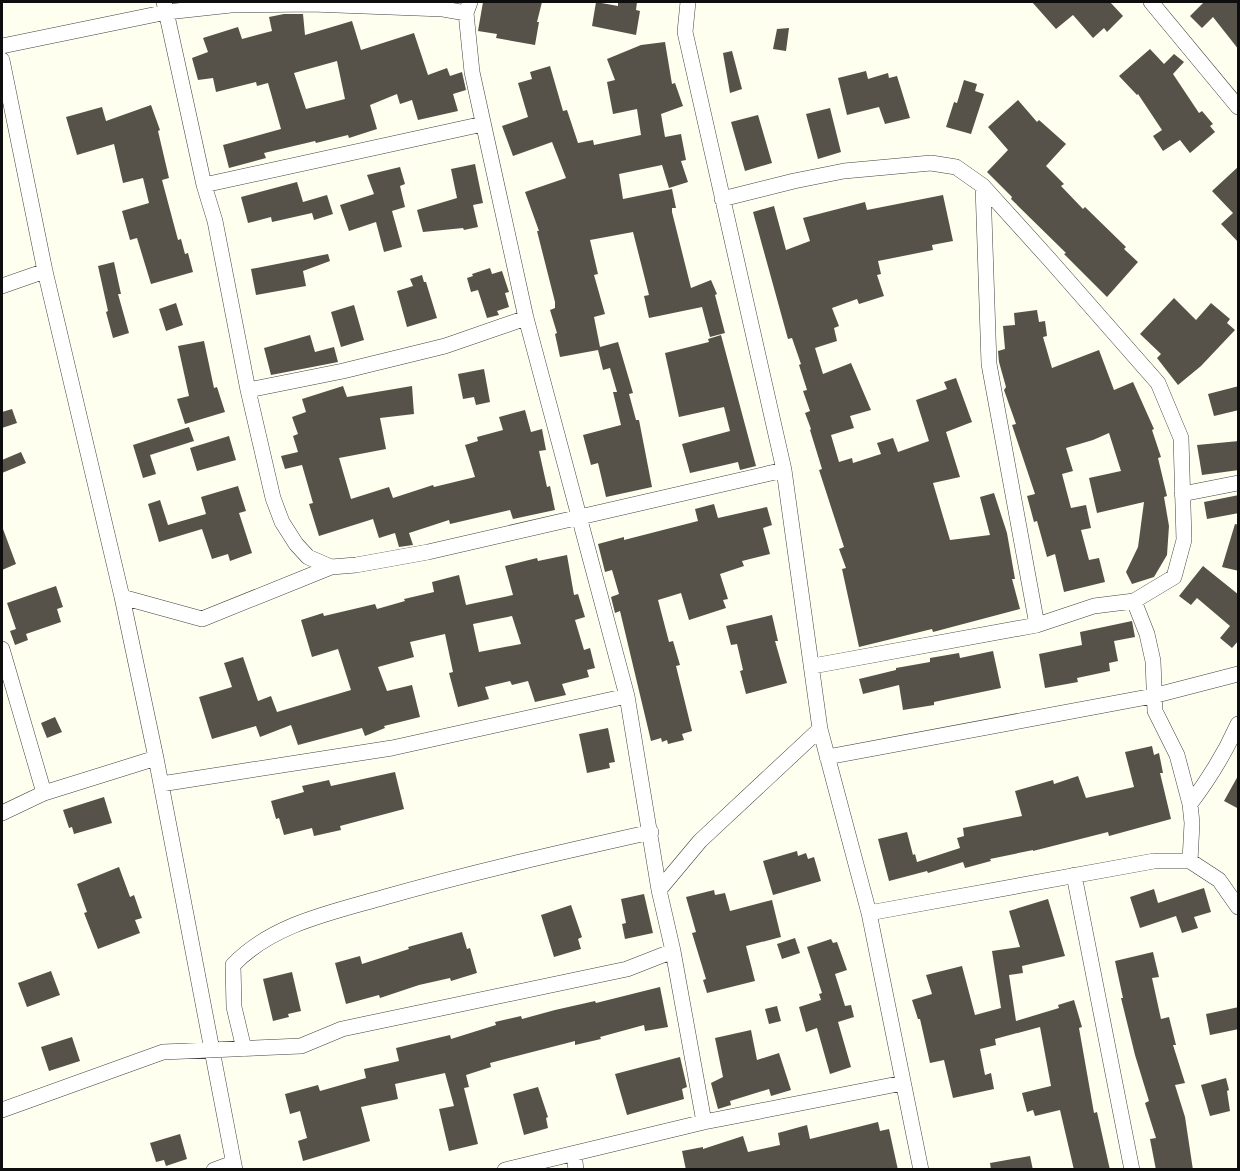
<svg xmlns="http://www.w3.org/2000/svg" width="1240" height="1171" font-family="'IBM Plex Serif',serif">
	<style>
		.building { fill: #575249; fill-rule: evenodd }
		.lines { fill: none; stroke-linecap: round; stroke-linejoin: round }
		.street-casing { stroke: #414141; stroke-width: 16 }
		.street { stroke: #fff; stroke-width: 15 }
	</style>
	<rect width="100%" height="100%" fill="#feffee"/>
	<path class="building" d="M483 2H542L537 22H539L535 45 496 38 497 34 478 31Z
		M596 2 618 6V2H637L636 10 640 11 636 35 592 26Z
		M1032 2H1110L1123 16 1107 32 1104 28 1093 38 1073 15 1056 29Z
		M1204 2H1239V50L1213 17 1202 28 1190 16Z
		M284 14H303L305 35 352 21 361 50 414 33 428 75 447 68 450 76 462 72 466 90 453 94 458 111 418 120 412 100 400 104 397 94 370 105 377 129 349 138 348 135 316 143 315 141 264 153 266 158 229 168 223 145 281 129 268 83 257 86 256 82 216 92 213 78 198 80 192 58 208 52 203 38 238 27 242 39 272 31 269 17ZM337 61 345 99 306 109 294 73Z
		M789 28 786 51 773 49 777 29Z
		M665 42 672 84 675 83 683 106 661 114 665 137 681 134 686 160 681 161 688 182 669 188 662 165 619 174 623 199 672 189 676 208H672V212L691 288 711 280 717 294 715 295 725 333 710 337 702 307 649 318 644 296 649 295 633 232 590 240 598 274 594 275 605 314 594 317 600 347 618 342 633 393 629 394 636 420H639L652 487 606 497 598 463 591 465 583 435 621 425 613 392H617L610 368 603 370 598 350 560 357 555 334 557 333 550 310 555 308V302L537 231H539L525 192 566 178 552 142 513 156 502 126 528 117 518 83 532 79 530 72 550 66 563 111 567 110 578 143 593 140 594 145 641 135 637 109 613 114 607 82 615 80 607 59 641 45Z
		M1150 49 1164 64 1174 54 1184 62 1173 74 1199 113 1202 111 1213 124 1210 126 1215 132 1190 153 1180 140 1163 151 1153 136 1162 130 1138 94 1137 95 1119 76Z
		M732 51 742 89 730 93 723 53Z
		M866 71 868 79 888 73 889 78 897 76 910 118 885 124 879 107 847 115 838 78Z
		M964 80 977 84 975 91 984 94 971 134 946 127 954 102 957 103Z
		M1018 100 1037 122 1039 120 1066 144 1046 166 1064 184 1061 186 1083 209 1085 207 1126 247 1124 249 1138 262 1107 297 1064 254 1066 253 1011 199 1012 197 987 172 1008 150 988 127Z
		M151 105 160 130 158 131 169 178 162 180 178 240 181 239 185 254 188 253 193 272 151 284 137 238 130 240 122 211 149 203 143 178 123 183 114 144 77 155 66 117 102 107 106 121Z
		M830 108 841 152 818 159 806 114Z
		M758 115 772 163 745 171 731 122Z
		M475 164 483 203 473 205 478 227 464 230 463 228 423 232 417 210 457 198 451 169Z
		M1239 166V243L1221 224 1233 213 1212 191Z
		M400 167 405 184 400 186 405 207 392 211 402 247 384 252 376 222 349 231 340 205 374 194 367 175Z
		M297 182 303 202 327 195 333 214 314 220 312 213 272 222 271 217 248 223 241 197Z
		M943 195 953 241 932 245 933 250 878 261 881 274 877 275 884 296 859 304 857 299 832 308 839 326 834 328 837 341 815 348 823 374 851 363 871 410 850 416 854 428 831 435 839 462 852 458 853 463 881 454 877 443 893 438 898 452 929 441 916 400 947 389 944 382 956 378 972 422 946 432 960 477 933 483 950 540 990 535 980 497 994 493 1007 533 1015 579H1012L1020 609 933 632 932 629 859 647 842 569 846 568 839 549 844 547 819 470 822 469 810 430 811 429 805 413 810 411 803 391 807 390 799 365 801 364 792 338 788 339 753 212 774 206 786 250 810 241 803 218 865 202 867 210Z
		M328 254 330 261 303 271 306 286 256 295 251 269Z
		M114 262 121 294H118L129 333 113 338 106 312 108 311 98 266Z
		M490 268 492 274 502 271 509 292 505 293 509 307 497 311 499 315 487 318 478 290 471 292 467 278 473 276 472 274Z
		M422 275 424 282H426L437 318 407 327 397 291 413 286 410 279Z
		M1174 298 1196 320 1211 303 1230 319 1227 323 1235 330 1201 366 1178 385 1157 358 1161 354 1140 334Z
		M176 303 183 325 166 331 159 309Z
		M354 305 364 340 341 347 331 312Z
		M1037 310 1039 322 1045 321 1047 336 1043 337 1052 368 1099 350 1114 390 1133 382 1154 429 1152 430 1161 457 1158 458 1167 496 1164 497 1169 526 1167 555 1154 577 1132 584 1126 572 1138 547 1144 502 1097 513 1089 478 1121 471 1109 433 1093 440 1066 448 1073 471 1062 474 1071 508 1086 505 1091 528 1081 530 1089 560 1099 558 1105 582 1064 592 1055 554 1047 557 1037 521 1034 522 1027 496 1035 494 1012 425 1016 424 1004 390 1006 387 999 362 998 351 1005 349 1003 326 1015 325 1014 313Z
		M310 335 315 352 334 347 338 362 271 375 264 348Z
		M721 335 756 466 740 470 738 462 690 473 682 444 730 431 724 407 679 417 665 353 709 342 708 339Z
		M204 341 214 388 217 387 225 412 185 424 177 399 189 396 178 346Z
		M484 369 490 402 476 405 474 397 463 399 458 374Z
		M343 386 347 397 412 386 414 414 380 418 386 449 339 458 351 499 389 487 393 498 433 485 434 487 475 477 465 445 478 441 477 437 503 430 499 417 525 410 531 432 542 429 546 450 539 451 547 487 550 486 555 510 513 519 510 510 450 524 449 520 409 533 413 545 399 547 395 533 379 538 373 519 319 536 309 504 313 503 302 465 285 469 281 456 298 452 293 436 298 434 292 417 306 412 302 399Z
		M1239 386V410L1214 416 1208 394Z
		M12 409 17 423 2 428V412Z
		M189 427 194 441 150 455 156 474 143 478 133 445Z
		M229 436 236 460 197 471 190 448Z
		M1239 441V470L1202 475 1197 445Z
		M21 452 26 463 2 473V460Z
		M238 486 246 511 239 513 252 553 230 561 228 554 212 559 202 529 159 542 148 504 160 500 168 525 206 514 201 497Z
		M1239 495V513L1207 519 1204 502Z
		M714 504 718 518 767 507 772 525 763 528 770 554 742 561 744 566 720 574 728 599 723 600 726 608 689 620 681 593 658 600 669 642 673 641 680 665 676 666 692 731 682 734 684 740 668 744 667 740 662 742 661 738 651 741 620 611 615 613 611 597 619 594 612 570 605 572 598 544 624 537V540L698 521 695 509Z
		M1235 524 1239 525V571L1222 567Z
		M2 529H3L16 564 2 570Z
		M567 555 574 595 578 594 585 617 575 620 584 650 590 648 595 668 587 670 589 677 562 684 566 695 535 702 528 681 512 685 510 681 485 687 489 699 458 707 449 673 453 672 445 634 410 642 414 657 378 667 387 691 412 685 420 717 384 726 385 728 365 736 362 728 298 745 291 725 260 737 256 726 212 739 199 697 232 687 224 663 243 657 258 701 271 696 277 712 351 690 338 649 312 657 301 620 323 613 324 616 375 604 377 609 405 601 404 599 434 592 432 582 459 575 466 605 513 595 505 566 537 558 538 561ZM512 616 521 644 479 652 473 624Z
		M1203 566 1239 595V640L1232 648 1220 638 1230 626 1197 598 1191 605 1179 596Z
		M56 586 63 607 57 609 61 622 26 634 28 640 15 645 10 631 16 629 7 603Z
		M772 615 778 641H775L787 683 746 694 740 671 743 670 737 644 731 645 726 626Z
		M1132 621 1135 637 1114 641 1118 661 1109 663 1110 671 1077 678 1078 682 1045 688 1039 654 1082 645 1080 632Z
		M993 651 1001 688 934 702V705L903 710 899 685 863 694 859 679 896 670V668L930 662V658L959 653 960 658Z
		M55 717 62 732 47 738 41 723Z
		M608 728 615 762 609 763 610 768 587 773 579 734Z
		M1152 746 1154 755 1159 753 1163 773H1160L1171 819 1109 836 1108 832 1033 851V850L990 859 991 861 965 868 963 862 928 873 927 871 889 881 878 839 907 832 913 855 915 854 917 862 960 848 957 838 964 836 963 828 1022 816 1015 791 1053 780 1054 784 1078 776 1086 798 1134 787 1125 752Z
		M395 772 404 809 340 826 341 830 314 836 312 828 284 835 279 818 276 819 271 801 304 792 302 786 329 780 331 786Z
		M1239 774V809L1224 801Z
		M104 797 112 823 74 834 72 827 69 828 63 810Z
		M797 851 798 856 806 853 808 859 814 857 821 881 773 895 763 861Z
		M119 867 130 897 134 895 142 918 135 920 140 933 98 949 84 913 87 912 77 884Z
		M1204 888 1211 912 1194 917 1198 928 1182 933 1176 916 1140 928 1130 897 1154 889 1158 903Z
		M714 890 715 895 725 893 730 911 772 900 781 937 746 946 755 981 707 993 703 980 706 979 692 933 696 932 686 897Z
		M644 894 653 933 625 939 622 924 626 923 621 899Z
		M1048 899 1065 956 1022 966 1023 973 1009 975 1016 1021 1059 1008 1058 1005 1074 1000 1082 1027 1079 1028 1094 1113 1097 1112 1110 1170H1074L1060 1110 1035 1116 1033 1110 1027 1112 1022 1093 1051 1086 1040 1027 995 1039 996 1045 980 1049 985 1075 991 1073 994 1089 953 1098 944 1060 930 1063 920 1019H918L912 1000 932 994 926 975 962 966 975 1015 1001 1008 992 951 1020 947 1009 911Z
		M571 905 582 937 578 939 581 949 554 957 541 915Z
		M462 932 467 949 470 948 477 973 451 981 450 978 419 985 380 998 379 995 346 1004 335 963 360 956 362 964 409 949 408 947Z
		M795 938 800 953 782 959 777 944Z
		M831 939 833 943 837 942 847 970 835 974 845 1006 851 1005 854 1017 838 1022 851 1067 830 1074 817 1028 806 1032 799 1007 821 1000 819 994 822 993 807 947Z
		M1153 952 1159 977 1152 978 1161 1019 1169 1017 1176 1045H1173L1185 1083 1175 1085 1185 1117 1193 1170H1156L1150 1139 1156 1138 1145 1103 1149 1101 1135 1055 1121 998H1123L1115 961Z
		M51 971 60 995 27 1007 18 983Z
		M292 972 301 1011 288 1014 289 1017 273 1021 263 979Z
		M660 987 668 1027 645 1031 644 1025 600 1037 601 1039 575 1045V1041L490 1063 491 1067 466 1075 469 1087 464 1088 478 1144 449 1151 439 1109 454 1106 445 1073 395 1084 398 1099 361 1107 370 1141 303 1161 298 1141 307 1138 300 1111 290 1114 285 1094 318 1085 320 1091 366 1078 364 1069 399 1061 396 1048 450 1035 451 1039 496 1025 495 1022 521 1016 522 1019 555 1010 595 1001 596 1003Z
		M777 1006 781 1021 769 1024 765 1009Z
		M1239 1007V1029L1210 1035 1206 1014Z
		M751 1030 757 1060 779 1053 791 1090 771 1096 769 1089 730 1101 731 1105 718 1109 711 1083 723 1077 715 1038Z
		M72 1037 80 1061 49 1071 41 1047Z
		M680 1057 687 1087 682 1089 684 1099 627 1115 615 1074Z
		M1226 1078 1229 1090 1227 1091 1230 1111 1210 1116 1201 1085Z
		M538 1087 548 1117 546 1118 548 1128 524 1135 513 1094Z
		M878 1122 880 1131 889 1129 898 1170H686L682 1151 703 1147V1149L743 1136 748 1152 780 1145 778 1133 807 1125 810 1139Z
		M180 1134 187 1159 166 1166 164 1160 156 1162 150 1143Z
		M1030 1156 1033 1170H991L990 1163Z"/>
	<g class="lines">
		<defs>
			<path id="street" d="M164 2 204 185 215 221 248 390 273 498 282 522 296 544 308 557 331 567 356 565 428 552 784 470
				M470 2 466 13 472 72 526 318 627 696 659 890 673 951 704 1122
				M688 2 685 32 784 470 820 729 869 913 921 1170
				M1151 2 1238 107
				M2 46 167 12 231 5 311 4 443 9 466 13
				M2 60 45 271 122 597 156 758 235 1170
				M204 185 483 124
				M983 186 989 364 1037 625
				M722 199 794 181 844 171 931 163 956 167 983 186 1050 260 1158 383 1181 438 1184 540 1174 577 1134 601 1094 606 1037 625 813 666
				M2 286 45 271
				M248 390 343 371 445 346 526 318
				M1182 494 1238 483
				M122 597 202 619 331 567
				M1134 601 1147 634 1153 661 1155 711 1177 755 1190 804 1192 823 1190 861
				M2 649 44 793
				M827 757 1153 696 1238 674
				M161 784 392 748 627 696
				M1190 804C1209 779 1225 753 1238 724
				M2 813 44 793 156 758
				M1074 875 1132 1170
				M659 890 700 841 820 729
				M869 913 1154 861H1190L1219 880 1238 907
				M244 1049 234 1007 233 965C272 924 333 912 385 897 473 872 562 852 651 832
				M2 1110 163 1052 301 1046 342 1029 627 969 673 951
				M574 1154 576 1170
				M214 1170 233 1163
				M505 1170 704 1122 903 1083"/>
		</defs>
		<use href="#street" class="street-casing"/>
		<use href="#street" class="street"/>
	</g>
	<rect width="1240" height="1171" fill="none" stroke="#0e0e0e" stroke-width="6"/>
</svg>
